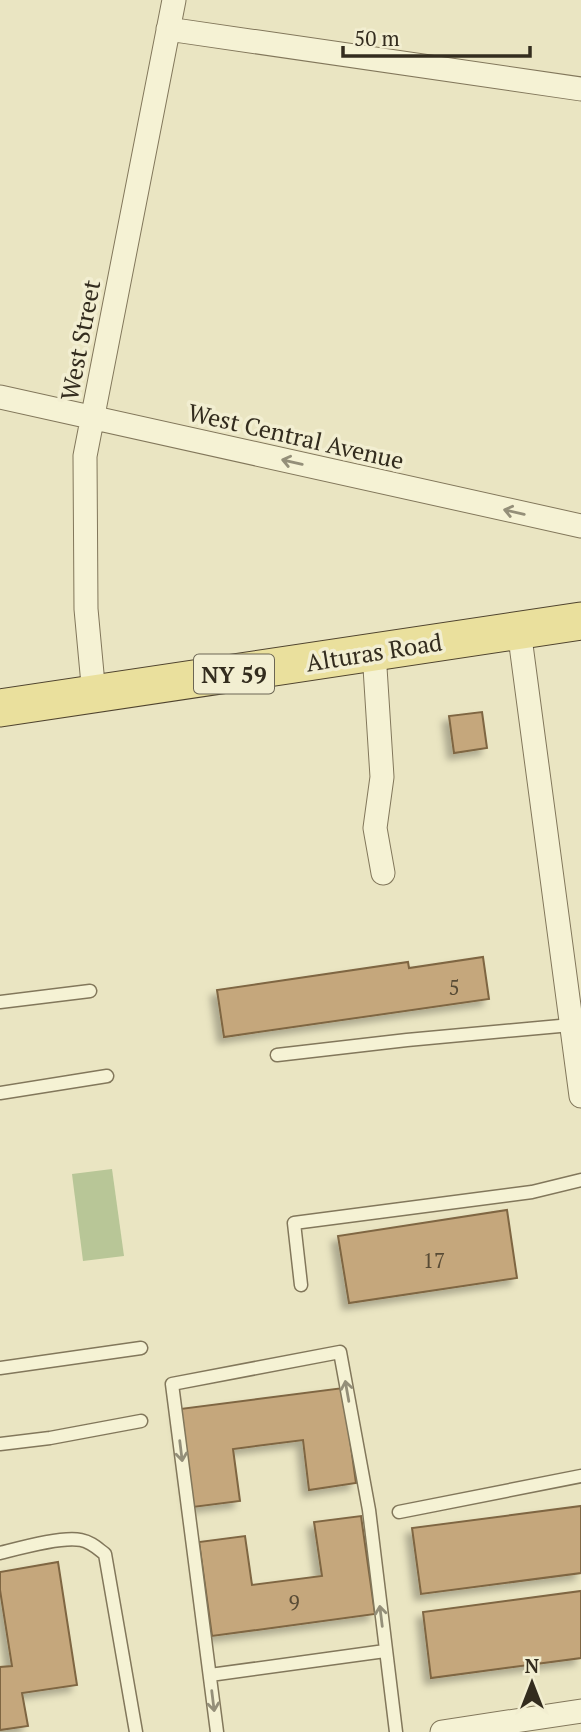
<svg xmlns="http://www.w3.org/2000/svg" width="581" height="1732" font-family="'PT Serif',serif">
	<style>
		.pitch { fill: #b8c697 }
		.building { fill: #c5a77b; stroke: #7f6643; stroke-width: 2; filter: url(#shadow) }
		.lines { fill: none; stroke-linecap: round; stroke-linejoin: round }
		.lane-casing { stroke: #82775b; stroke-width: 15 }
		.street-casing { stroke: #82775b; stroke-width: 25 }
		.primary-casing { stroke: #50442f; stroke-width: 39 }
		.lane { stroke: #f5f2d4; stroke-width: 12 }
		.street { stroke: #f5f2d4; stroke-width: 23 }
		.primary { stroke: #eae09d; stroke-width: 37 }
		.oneway { stroke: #948f79 }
		.labels { text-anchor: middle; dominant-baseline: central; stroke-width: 7; stroke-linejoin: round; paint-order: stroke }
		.number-label { font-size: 21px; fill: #584b35 }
		.shield { fill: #f2eed1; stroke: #6c6654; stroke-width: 2 }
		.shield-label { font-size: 23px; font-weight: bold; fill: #332c1e }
		.street-label { font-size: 24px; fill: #332c1e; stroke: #f2eed1 }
	</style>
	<defs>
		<filter id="shadow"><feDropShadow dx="-6" dy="6" stdDeviation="3.5" flood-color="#0004"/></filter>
	</defs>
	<rect width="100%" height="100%" fill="#eae5c2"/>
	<path class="pitch" d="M112 1169 124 1256 83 1261 72 1174Z"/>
	<path class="building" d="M482 712 487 748 454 753 449 716Z
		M483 957 489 999 224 1037 217 990 408 962 409 968Z
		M507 1210 517 1278 349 1303 338 1236Z
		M343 1388 356 1483 309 1490 303 1440 233 1449 240 1501 193 1507 180 1409Z
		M581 1506V1573L421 1594 412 1528Z
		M361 1516 375 1614 212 1636 199 1542 245 1536 252 1585 322 1576 314 1522Z
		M58 1562 77 1685 22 1693 28 1726 0 1730V1667L12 1666 0 1590V1572Z
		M581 1591V1658L431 1678 423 1612Z"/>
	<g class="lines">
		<defs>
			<path id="lane" d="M0 1002 90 991
				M277 1055 407 1040 571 1025
				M0 1093 107 1076
				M301 1285 294 1223 532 1192 581 1180
				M0 1368 141 1348
				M0 1444 50 1438 141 1421
				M399 1512 581 1476
				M0 1553C20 1548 62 1536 81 1540 91 1542 97 1548 105 1554L136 1732
				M210 1675 385 1651
				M217 1732 172 1384 340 1352 369 1510 396 1732"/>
			<path id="street" d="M168 29 581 89
				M0 397 581 526
				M519 630 581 1096
				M374 652 382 777 375 828 383 873
				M94 695 86 609 85 456 174 0
				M442 1732 581 1711"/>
			<path id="primary" d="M0 708 581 621"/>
		</defs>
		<use href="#lane" class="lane-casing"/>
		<use href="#street" class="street-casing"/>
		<use href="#primary" class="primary-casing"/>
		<use href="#lane" class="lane"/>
		<use href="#street" class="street"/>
		<use href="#primary" class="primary"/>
	</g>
	<defs><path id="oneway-shaft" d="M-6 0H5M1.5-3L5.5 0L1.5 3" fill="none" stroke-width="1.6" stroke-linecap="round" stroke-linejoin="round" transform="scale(1.75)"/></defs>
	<g class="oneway">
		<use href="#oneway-shaft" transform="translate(292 462) rotate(-167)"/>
		<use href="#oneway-shaft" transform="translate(514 512) rotate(-167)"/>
		<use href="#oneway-shaft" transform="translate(347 1391) rotate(-100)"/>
		<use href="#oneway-shaft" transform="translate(181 1451) rotate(83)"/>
		<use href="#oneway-shaft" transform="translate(381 1616) rotate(-97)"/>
		<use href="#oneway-shaft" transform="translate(213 1701) rotate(83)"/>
	</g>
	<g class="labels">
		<g class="number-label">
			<text x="454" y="987">5</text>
			<text x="434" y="1260">17</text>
			<text x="294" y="1602">9</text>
		</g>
		<rect class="shield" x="194" y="654.5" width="80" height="39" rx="5"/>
		<g class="shield-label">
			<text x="234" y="674">NY 59</text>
		</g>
		<g class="street-label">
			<text transform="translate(80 340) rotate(-79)">West Street</text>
			<text transform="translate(296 436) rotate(13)">West Central Avenue</text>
			<text transform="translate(374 652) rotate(-9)">Alturas Road</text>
		</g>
	</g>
	<g transform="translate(532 1683)" stroke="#f2eed1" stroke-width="5" paint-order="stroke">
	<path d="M0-5L12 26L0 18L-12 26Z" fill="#332c1e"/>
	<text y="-10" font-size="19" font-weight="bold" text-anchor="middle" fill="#332c1e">N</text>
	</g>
	<path d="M343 46v10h187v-10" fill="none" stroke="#332c1e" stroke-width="3.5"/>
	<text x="354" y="46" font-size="21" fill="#332c1e" stroke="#f2eed1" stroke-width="5" paint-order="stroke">50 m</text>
</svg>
